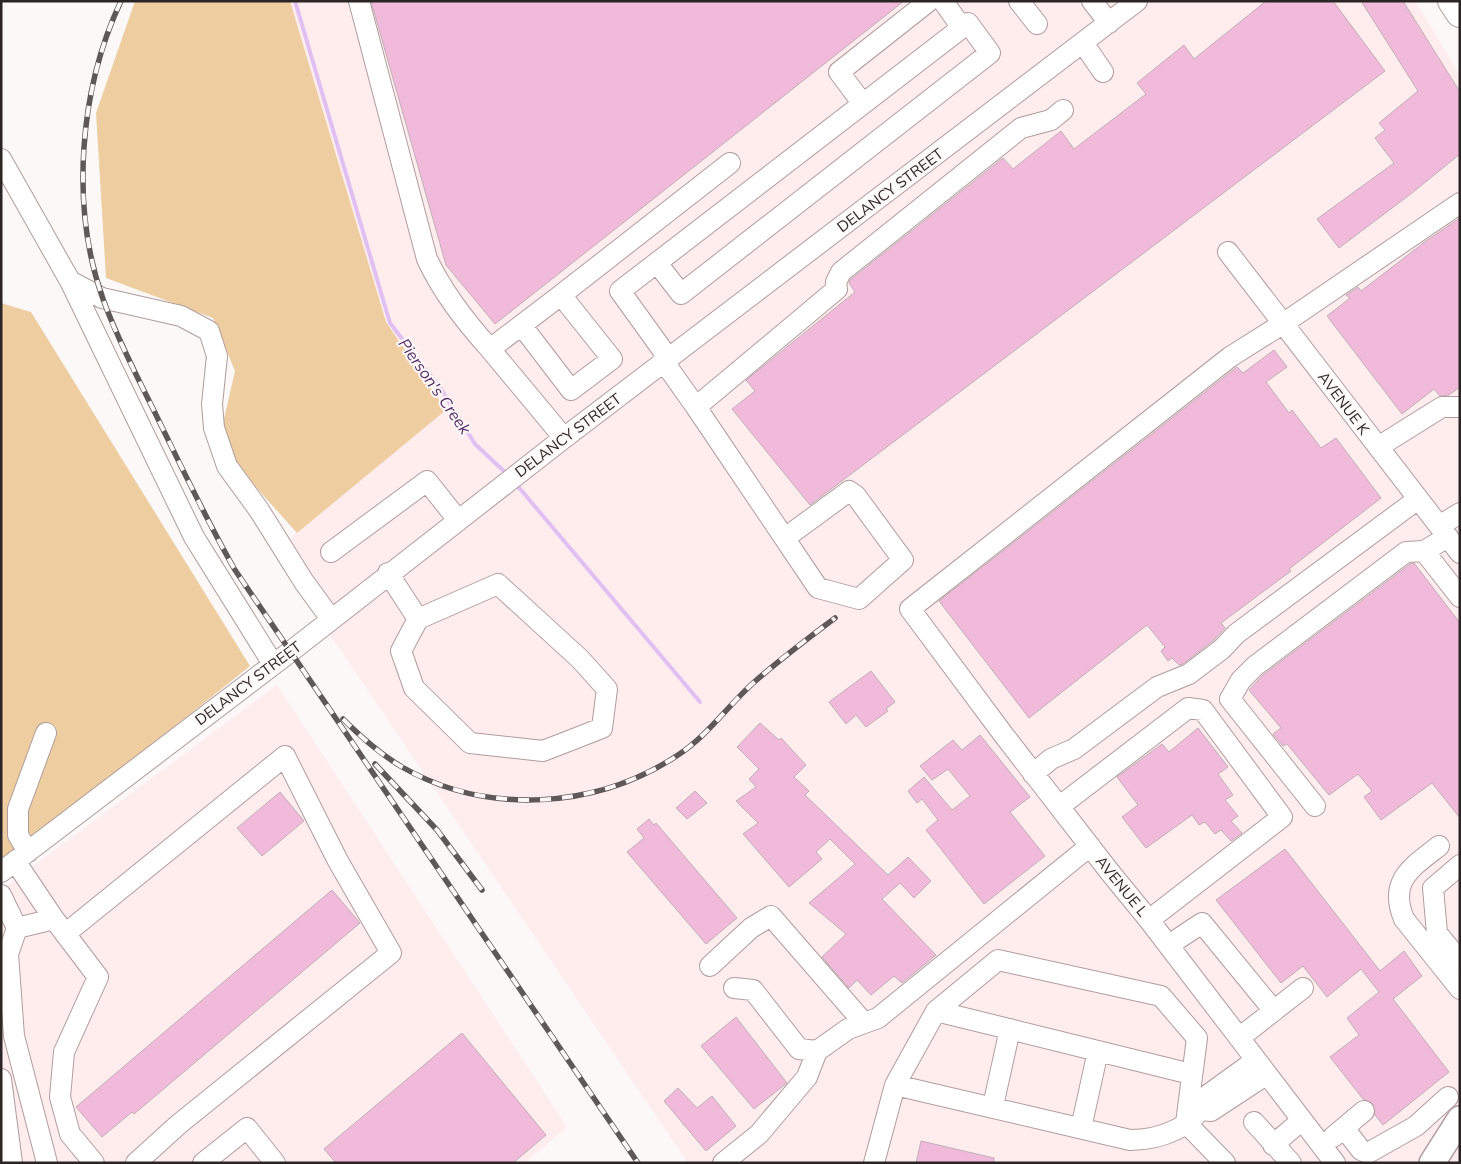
<svg xmlns="http://www.w3.org/2000/svg" width="1461" height="1164" font-family="Mulish,sans-serif">
	<style>
		.built { fill: #ffedee }
		.green { fill: #eecea1 }
		.lines { fill: none; stroke-linecap: round; stroke-linejoin: round }
		.stream { stroke: #e0c0f2; stroke-width: 4 }
		.building { fill: #f2bada; stroke: #beaeb7 }
		.minor-casing { stroke: #b09c9d; stroke-width: 22 }
		.major-casing { stroke: #b09c9d; stroke-width: 28 }
		.highway-casing { stroke: #b09c9d; stroke-width: 30 }
		.minor { stroke: #fff; stroke-width: 20 }
		.major { stroke: #fff; stroke-width: 25 }
		.highway { stroke: #fff; stroke-width: 28 }
		.rail-casing { stroke: #5f5858; stroke-width: 5.5 }
		.rail { stroke: #fcf8f8; stroke-width: 4; stroke-dasharray: 11; stroke-linecap: butt }
		.labels { text-anchor: middle; dominant-baseline: central; stroke-width: 4; stroke-linejoin: round; paint-order: stroke }
		.street-label { font-size: 15px; fill: #2c2525; stroke: #fcf8f8 }
		.water-label { font-size: 16px; font-style: italic; fill: #522a65; stroke: #fcf8f8 }
	</style>
	<rect width="100%" height="100%" fill="#fcf8f8"/>
	<path class="built" d="M290 1H1415L1460 75V1163H688L274 552 446 409 386 322Z
		M277 685 567 1127 525 1163H1V890Z"/>
	<path class="green" d="M135 1H290L386 322 446 410 297 533 218 445 235 371 213 318 106 278 96 113Z
		M1 303 31 312 250 666 1 866Z"/>
	<g class="lines">
		<path class="stream" d="M295 1 390 323 443 392 475 444 508 475
			M516 484 700 702"/>
	</g>
	<path class="building" d="M371 1H904L495 324 446 265Z
		M1266 1H1333L1385 71 810 505 732 409 755 391 746 380 855 292 849 283 850 280 1003 158 1013 169 1061 131 1074 149 1146 94 1137 83 1184 45 1194 59Z
		M1361 1H1403L1460 92V154L1412 193 1339 248 1317 219 1394 163 1375 138 1385 130 1379 123 1418 91Z
		M1460 218V387L1449 395 1440 396 1434 389 1402 414 1327 316 1350 298 1346 295 1358 287 1361 291 1426 241Z
		M1274 350 1287 367 1266 382 1289 413 1292 410 1321 448 1336 438 1381 498 1289 569 1291 571 1221 623 1225 628 1214 640 1183 664 1179 665 1172 658 1168 661 1161 651 1165 647 1147 625 1029 718 939 601 1237 367 1243 373Z
		M1414 563 1460 623V818L1432 783 1381 820 1364 797 1372 791 1358 774 1329 795 1287 744 1283 746 1273 734 1281 728 1249 690 1263 675 1410 564Z
		M871 671 895 702 886 709 888 711 866 727 856 715 846 724 829 702Z
		M760 723 779 740 781 738 806 765 794 777 809 791 805 795 888 875 908 857 931 881 914 898 900 883 882 899 936 955 902 983 894 976 871 995 857 980 849 988 822 957 846 934 809 903 855 864 830 839 816 852 822 859 789 887 743 834 758 823 736 801 756 787 749 779 759 769 737 747Z
		M1198 728 1228 767 1218 774 1233 795 1225 800 1238 816 1231 821 1242 833 1231 841 1221 830 1215 834 1205 822 1199 825 1192 815 1146 848 1122 817 1138 805 1117 777 1162 744 1169 752Z
		M980 735 1030 797 1010 812 1045 856 984 904 926 830 938 820 922 799 917 803 908 791 924 777 952 810 970 796 948 769 932 780 920 766 953 740 962 750Z
		M695 791 707 803 687 819 676 808Z
		M280 792 304 821 262 856 237 828Z
		M649 819 654 825 656 823 737 918 706 944 627 852 644 838 637 829Z
		M1285 849 1380 971 1404 951 1422 976 1393 999 1449 1072 1383 1125 1375 1115 1373 1104 1363 1099 1330 1057 1359 1035 1347 1018 1379 992 1361 969 1327 997 1303 966 1281 983 1216 900Z
		M332 890 360 923 134 1114 132 1112 102 1137 76 1107Z
		M736 1017 787 1083 754 1109 701 1046Z
		M462 1033 546 1135 513 1163H336L324 1149Z
		M678 1088 697 1108 712 1096 736 1126 706 1151 664 1101Z
		M921 1141 994 1158V1163H916Z"/>
	<g class="lines">
		<defs>
			<path id="minor" d="M359 1 427 259C443 293 465 321 490 349
				M943 1 962 28
				M1019 1 1037 24
				M1092 1 1109 23
				M1083 43 1103 72
				M863 104 839 72 929 1
				M1 159 70 281 194 537 273 664
				M1228 252 1460 553
				M657 263 681 294 990 53 968 23 620 291 669 359
				M70 281 102 298 181 316 209 331 217 356 212 404 214 428 227 466 259 510 304 582 331 619
				M561 295 730 163
				M522 326 571 390 612 359 561 295 490 349 564 438
				M664 362 696 407
				M1378 447 1442 407H1460
				M1439 526 1460 513
				M785 538 849 491 856 496 903 560 859 599 818 588 696 407 837 289 836 282 841 272 1021 128 1051 120 1063 110
				M1424 551 1460 597
				M331 552 427 481 458 520
				M388 573 418 619 401 651 414 688 470 743 543 751 602 728 607 689 580 659 498 584 418 619
				M1033 774 1051 759 1074 749 1157 687 1189 674 1222 649 1236 634 1418 499
				M1060 806 1188 708 1203 710 1282 817 1149 920
				M1315 806 1230 699 1241 680 1255 666 1406 552 1424 551 1448 537
				M1439 846C1412 867 1388 881 1404 919L1460 989
				M28 852 18 835V809L46 733
				M15 861 54 919 17 928
				M1460 865 1433 888 1437 933 1460 961
				M1 872 290 652 564 438 1137 1
				M1 895 17 928 8 954 14 1036 47 1163
				M54 919 98 977 64 1052 60 1097 70 1134 94 1163
				M65 934 285 756 338 861 391 953 179 1124 136 1163
				M1169 945 1202 923 1274 1011
				M710 966 751 928 771 916 864 1023
				M734 988 753 990 799 1049 817 1051 848 1029 878 1018 1090 846
				M1239 1038 1303 988
				M1191 1074 936 1011 998 960 1161 996 1197 1038 1186 1123 1225 1163
				M1 1079 12 1163
				M895 1085 936 1011
				M993 1106 1010 1029
				M1202 1110 1211 1111 1267 1074
				M1254 1122 1291 1163
				M1081 1128 1098 1051
				M1344 1128 1361 1150 1368 1153 1416 1126 1448 1097
				M1333 1137 1364 1111
				M1273 1145 1302 1120
				M203 1163 247 1128 275 1163
				M723 1163 759 1134 807 1077 817 1051
				M874 1163 895 1085 1130 1140C1159 1140 1198 1127 1205 1097L1256 1060
				M1335 1163 1149 920 1109 871 1003 734 910 609 1230 357 1284 323 1460 203"/>
			<path id="major" d="M1432 1163 1460 1119"/>
			<path id="highway" d="M1452 1 1460 13"/>
		</defs>
		<use href="#minor" class="minor-casing"/>
		<use href="#major" class="major-casing"/>
		<use href="#highway" class="highway-casing"/>
		<use href="#minor" class="minor"/>
		<use href="#major" class="major"/>
		<use href="#highway" class="highway"/>
		<defs>
			<path id="rail" d="M121 1C79 90 70 207 103 299 118 341 139 380 158 419 183 470 207 521 235 570L638 1163
				M343 719C361 737 380 754 402 767 487 816 597 809 678 755 707 736 727 707 752 684 779 660 807 639 835 618
				M375 764 437 830 482 890"/>
		</defs>
		<use href="#rail" class="rail-casing"/>
		<use href="#rail" class="rail"/>
	</g>
	<g class="labels">
		<g class="street-label">
			<text transform="translate(890 190) rotate(-37)">DELANCY STREET</text>
			<text transform="translate(1344 403) rotate(53)">AVENUE K</text>
			<text transform="translate(568 435) rotate(-37)">DELANCY STREET</text>
			<text transform="translate(248 683) rotate(-37)">DELANCY STREET</text>
			<text transform="translate(1122 886) rotate(51)">AVENUE L</text>
		</g>
		<g class="water-label">
			<text transform="translate(435 386) rotate(55)">Pierson's Creek</text>
		</g>
	</g>
	<rect width="1461" height="1164" fill="none" stroke="#2c2525" stroke-width="5"/>
</svg>
